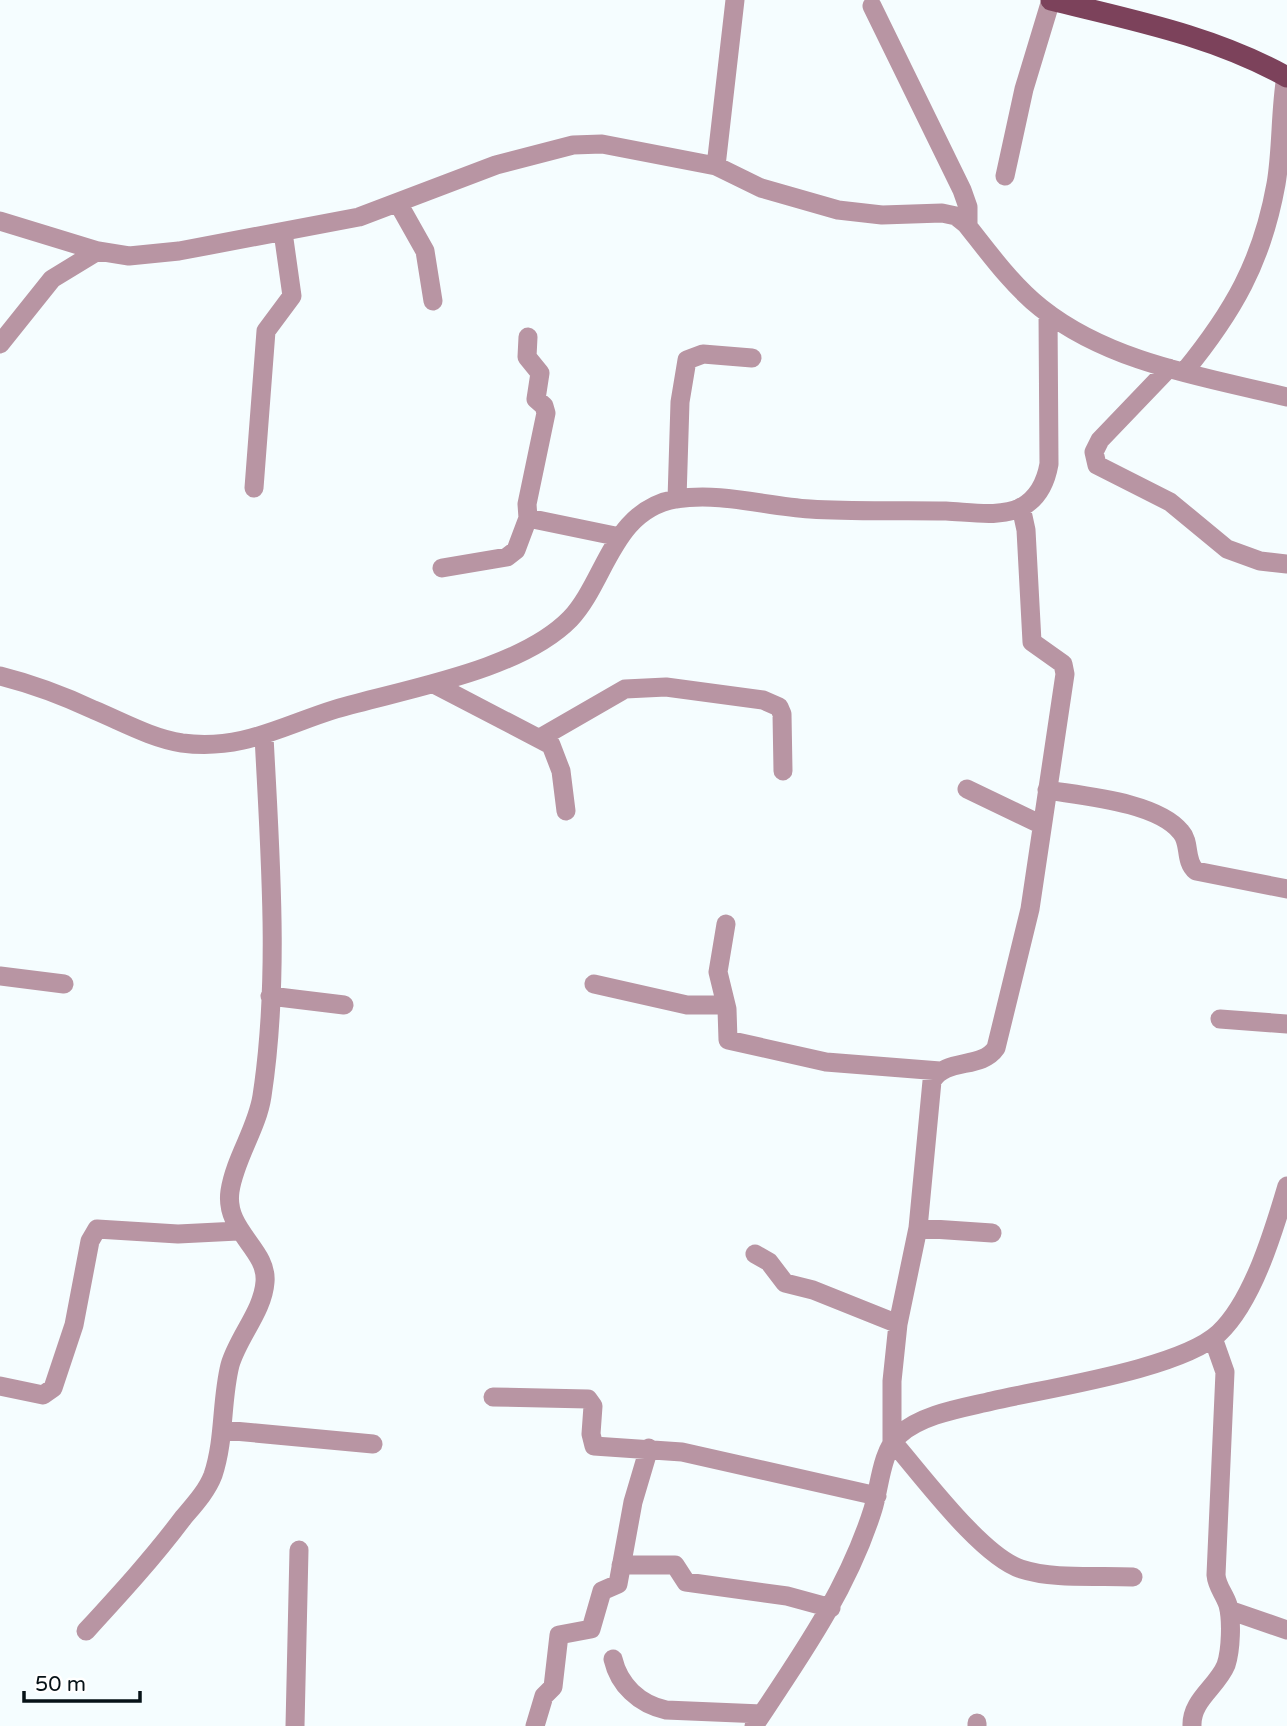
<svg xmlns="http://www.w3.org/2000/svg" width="1287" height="1726" font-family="'Varela Round',sans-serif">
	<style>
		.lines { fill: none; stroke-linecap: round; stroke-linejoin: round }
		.minor { stroke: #b895a3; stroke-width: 19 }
		.major { stroke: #7c425b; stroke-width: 21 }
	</style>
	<rect width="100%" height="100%" fill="#f5fdff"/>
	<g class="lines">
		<path class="minor" d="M872 6 962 190 968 207V226
			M716 166 735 0
			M1005 176 1024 89 1051 0
			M398 203 425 251 433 301
			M0 221 98 251 129 256 179 251 359 217 496 165 573 145 602 144 716 166 761 188 838 210 882 215 942 213 956 216 966 224C989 253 1012 285 1041 308 1110 363 1204 377 1287 397
			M528 337 527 357 540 373 536 399 544 406 546 413 527 504 528 518 620 537
			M0 344 52 279 98 251
			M1169 368 1100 440 1094 452 1097 465 1170 502 1227 549 1260 561 1287 564
			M1184 372C1233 312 1262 262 1276 184 1282 149 1280 112 1286 76
			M254 488 266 331 292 296 283 232
			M677 499 680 402 687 360 703 354 752 358
			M1021 507 1026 530 1032 642 1063 664 1065 674 1030 909 996 1048C981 1070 946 1057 932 1081L918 1228 898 1324 892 1381V1441C921 1474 981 1556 1021 1569 1055 1580 1097 1575 1133 1577
			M442 568 507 557 516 550 528 518
			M0 676C32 684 64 696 94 710 123 722 151 738 182 743 242 751 281 726 336 709 404 689 519 671 570 619 606 581 612 510 676 499 721 492 765 506 810 509 855 512 901 510 946 511 970 512 1000 518 1022 507 1038 498 1046 481 1049 464L1048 313
			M434 684 551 745 561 771 566 811
			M540 738 625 689 666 687 763 700 779 707 782 714 783 771
			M967 789 1042 825
			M1047 790C1083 796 1157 802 1181 832 1191 843 1184 861 1196 871L1287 889
			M726 924 718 972 727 1009 728 1040 826 1062 940 1071
			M0 976 64 984
			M594 984 687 1005H726
			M270 996 344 1005
			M1220 1019 1287 1024
			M918 1228 992 1233
			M755 1254 769 1262 785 1283 813 1290 898 1324
			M0 1386 43 1395 53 1388 74 1325 90 1241 97 1229 178 1234 238 1231
			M493 1397 588 1399 593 1406 591 1434 594 1446 682 1452 877 1496
			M223 1430 373 1444
			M621 1565H675L686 1582 787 1596 831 1608
			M1229 1610 1287 1630
			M86 1631C120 1594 153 1558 183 1518 194 1505 207 1491 213 1475 225 1439 221 1401 230 1365 238 1337 263 1311 265 1282 268 1249 224 1231 230 1191 235 1158 257 1129 262 1096 280 978 270 854 264 736
			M613 1659C619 1685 639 1704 666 1710L762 1714
			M295 1726 299 1550
			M535 1726 544 1696 553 1687 559 1635 591 1629 602 1591 618 1584 633 1502 649 1448
			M754 1726C800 1657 848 1589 873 1509 880 1486 881 1452 899 1435 922 1414 963 1408 992 1401 1048 1388 1180 1369 1219 1333 1253 1301 1274 1230 1287 1186
			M977 1726V1723
			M1192 1726C1191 1700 1217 1687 1226 1665 1231 1650 1232 1620 1228 1605 1224 1593 1217 1587 1216 1575L1225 1372 1213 1338"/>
		<path class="major" d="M1051 0C1132 20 1214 36 1287 77"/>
	</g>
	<path d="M24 1691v10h116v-10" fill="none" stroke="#061217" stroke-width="3.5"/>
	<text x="35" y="1691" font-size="21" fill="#061217" stroke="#ffffff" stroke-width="5" paint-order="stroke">50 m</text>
</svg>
